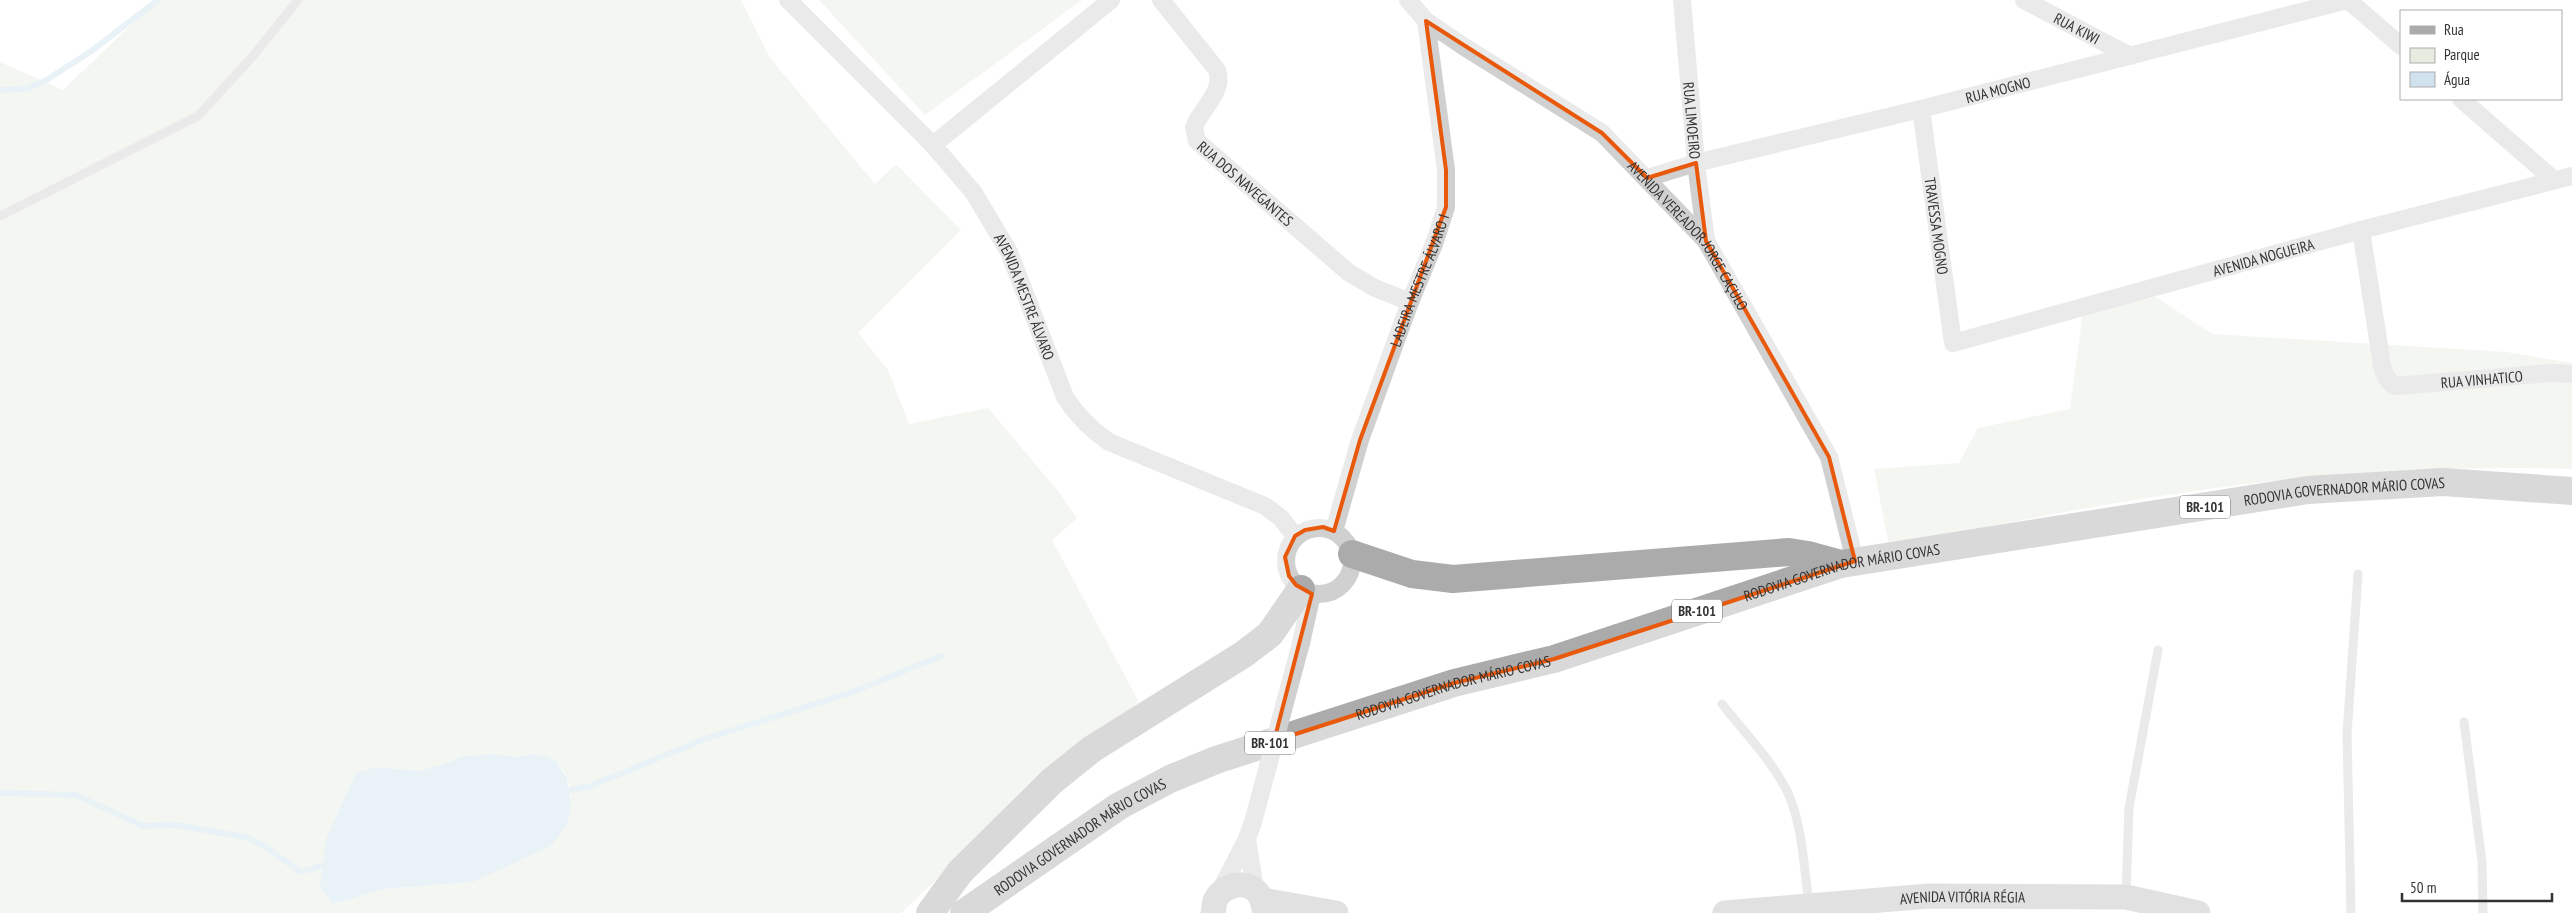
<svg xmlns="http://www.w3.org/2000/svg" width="2572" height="913" font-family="'PT Sans Narrow',sans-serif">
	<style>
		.green { fill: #e6ecdf; fill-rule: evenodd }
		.water { fill: #cfe2ee }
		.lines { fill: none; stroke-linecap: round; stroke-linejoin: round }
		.stream { stroke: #cfe2ee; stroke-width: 6 }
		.lane { stroke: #d0d0d0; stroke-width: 9 }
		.street { stroke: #d0d0d0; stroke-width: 18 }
		.secondary { stroke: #bdbdbd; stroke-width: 25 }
		.primary { stroke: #ababab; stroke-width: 28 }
		.street-bridge { stroke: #d0d0d0; stroke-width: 18 }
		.marked { fill: none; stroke: #e8590c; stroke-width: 4; stroke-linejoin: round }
		.labels { text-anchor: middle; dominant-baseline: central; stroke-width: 5; stroke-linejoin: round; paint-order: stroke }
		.shield { fill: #fff; stroke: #707070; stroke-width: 1 }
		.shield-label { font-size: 14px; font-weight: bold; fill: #333 }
		.street-label { font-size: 15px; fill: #333; stroke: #fff }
	</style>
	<rect width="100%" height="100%" fill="#fff"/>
	<path class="green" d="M157 0H741L770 58 875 184 896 164 961 230 858 333 888 370 909 424 988 408 1058 491 1077 518 1052 540 1139 702 1033 789 901 913H0V62L63 90ZM493 754C500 755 506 757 513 757 520 757 528 753 536 754 571 761 574 791 568 822L473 882 385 889 333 904 376 767 418 771 442 765 463 756Z
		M819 0H1082L925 115Z
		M2156 297 2212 334 2506 352 2572 363V469C2449 465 2324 473 2202 490 2097 504 1993 526 1889 546L1874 469 1959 463 1978 428 2070 409 2083 312Z"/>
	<path class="water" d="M493 754 514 757 534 754 546 756 555 760 567 778 571 804 568 822 551 846 473 882 385 889 333 904 320 888 326 839 356 773 376 767 418 771 442 765 463 756Z"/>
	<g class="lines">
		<path class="stream" d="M0 90 26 89 45 81 90 52 158 0
			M564 791 588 787 705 739 855 691 941 656
			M0 793 76 795 143 826 175 825 245 837 261 844 301 872 330 863"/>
		<path class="lane" d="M0 216 198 116 253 56 298 0
			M1722 704C1743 731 1778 767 1790 798 1803 830 1804 870 1809 904
			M2464 722 2482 862 2483 913
			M2126 896 2129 808 2158 650
			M2351 913 2347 734 2358 574"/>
		<g class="street">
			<path id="s1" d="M788 0 933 145 974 193 1009 252 1065 397C1077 416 1090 429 1109 442L1265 506 1281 518 1295 536"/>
			<path id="s2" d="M1161 0 1217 70C1225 91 1201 109 1194 127L1197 141 1348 272 1375 288 1410 302"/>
			<path id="s3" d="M1408 0 1426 21 1463 46 1602 133 1706 241 1829 457 1855 561"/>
			<path id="s4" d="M1682 0 1696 163 1706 241"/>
			<path id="s5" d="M2024 0 2130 56"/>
			<path d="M2348 0 2401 46"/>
			<path d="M2461 99 2554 180"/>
			<path id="s6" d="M1921 109 1953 343 2361 230 2572 176"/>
			<path d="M933 145 1111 0"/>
			<path id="s7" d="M1647 178 1696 163 1921 109 2348 0"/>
			<path id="s8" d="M2361 230 2382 365C2384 374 2387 382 2396 386L2552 373 2572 374"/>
			<circle cx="1319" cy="561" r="33"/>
			<path id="s9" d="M1334 531 1360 440 1410 302 1434 244 1446 207V170L1426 21"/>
			<path d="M1301 643 1312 594"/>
			<path d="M1247 839 1255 890"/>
			<path d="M1218 895 1247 839 1253 822"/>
		</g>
		<g class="secondary">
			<path d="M1262 900 1336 913"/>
			<path d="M1213 913C1214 909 1214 904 1215 901 1221 886 1244 879 1256 891 1262 896 1263 905 1265 913"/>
			<path id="s10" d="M1725 913 1929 896 2126 897 2198 913"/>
		</g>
		<g class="primary">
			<path d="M1352 554 1412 574 1453 579 1789 552 1808 555 1841 564"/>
			<path d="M930 913 960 872 1052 781 1092 749 1244 654 1270 634 1301 589"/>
			<path id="s11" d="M964 913 1119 806 1170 779 1216 760 1454 683 1554 659 1841 564 2308 490 2443 482 2572 491"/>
		</g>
		<path class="street-bridge" d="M1253 822 1301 643"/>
	</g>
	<path d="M0 0H2572V913H0ZM1426 21 1602 133 1647 178 1696 163 1706 241 1829 457 1855 561 1554 659 1454 683 1274 741 1312 594 1296 585 1289 576 1285 557 1295 536 1305 530 1323 527 1334 531 1360 440 1446 207V170Z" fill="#fff" fill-opacity=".55" fill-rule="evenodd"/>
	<path class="marked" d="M1426 21 1602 133 1647 178 1696 163 1706 241 1829 457 1855 561 1554 659 1454 683 1274 741 1312 594 1296 585 1289 576 1285 557 1295 536 1305 530 1323 527 1334 531 1360 440 1446 207V170Z"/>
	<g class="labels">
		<g class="shield">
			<rect x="2180" y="495.5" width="50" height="23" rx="4"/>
			<rect x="1672" y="599.5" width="50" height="23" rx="4"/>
			<rect x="1245" y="731.5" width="50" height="23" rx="4"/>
		</g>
		<g class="shield-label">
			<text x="2205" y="507">BR-101</text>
			<text x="1697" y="611">BR-101</text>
			<text x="1270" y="743">BR-101</text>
		</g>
		<g class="street-label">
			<text stroke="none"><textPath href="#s5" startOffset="60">RUA KIWI</textPath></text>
			<text stroke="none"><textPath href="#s7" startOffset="362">RUA MOGNO</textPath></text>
			<text stroke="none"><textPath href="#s4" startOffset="121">RUA LIMOEIRO</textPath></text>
			<text stroke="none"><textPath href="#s2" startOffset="232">RUA DOS NAVEGANTES</textPath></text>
			<text stroke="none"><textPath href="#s6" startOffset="118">TRAVESSA MOGNO</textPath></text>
			<text stroke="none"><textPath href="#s3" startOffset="371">AVENIDA VEREADOR JORGE CAÇULO</textPath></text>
			<text stroke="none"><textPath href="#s6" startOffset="558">AVENIDA NOGUEIRA</textPath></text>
			<text stroke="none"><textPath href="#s9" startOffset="265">LADEIRA MESTRE ÁLVARO I</textPath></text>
			<text stroke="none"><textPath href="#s1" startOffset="384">AVENIDA MESTRE ÁLVARO</textPath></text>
			<text stroke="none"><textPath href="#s8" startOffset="249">RUA VINHATICO</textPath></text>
			<text stroke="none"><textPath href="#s11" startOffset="1460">RODOVIA GOVERNADOR MÁRIO COVAS</textPath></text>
			<text stroke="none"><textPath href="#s11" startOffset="950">RODOVIA GOVERNADOR MÁRIO COVAS</textPath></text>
			<text stroke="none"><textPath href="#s11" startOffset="544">RODOVIA GOVERNADOR MÁRIO COVAS</textPath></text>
			<text stroke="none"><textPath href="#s11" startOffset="139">RODOVIA GOVERNADOR MÁRIO COVAS</textPath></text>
			<text stroke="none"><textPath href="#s10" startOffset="238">AVENIDA VITÓRIA RÉGIA</textPath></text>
		</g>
	</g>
	<rect x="2400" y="10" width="162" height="90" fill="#ffffff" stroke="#adadad"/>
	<rect x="2410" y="26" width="25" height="8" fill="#ababab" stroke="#adadad"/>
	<text x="2444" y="35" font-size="15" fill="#333333">Rua</text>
	<rect x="2410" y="48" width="25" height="15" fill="#e6ecdf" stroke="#adadad"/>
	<text x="2444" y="60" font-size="15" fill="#333333">Parque</text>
	<rect x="2410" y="72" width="25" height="15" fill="#cfe2ee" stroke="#adadad"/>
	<text x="2444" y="85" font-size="15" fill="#333333">Água</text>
	<path d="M2402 893v8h150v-8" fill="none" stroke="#333333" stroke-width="2.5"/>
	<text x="2410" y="893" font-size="15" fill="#333333" stroke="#ffffff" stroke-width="4" paint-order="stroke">50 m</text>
</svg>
